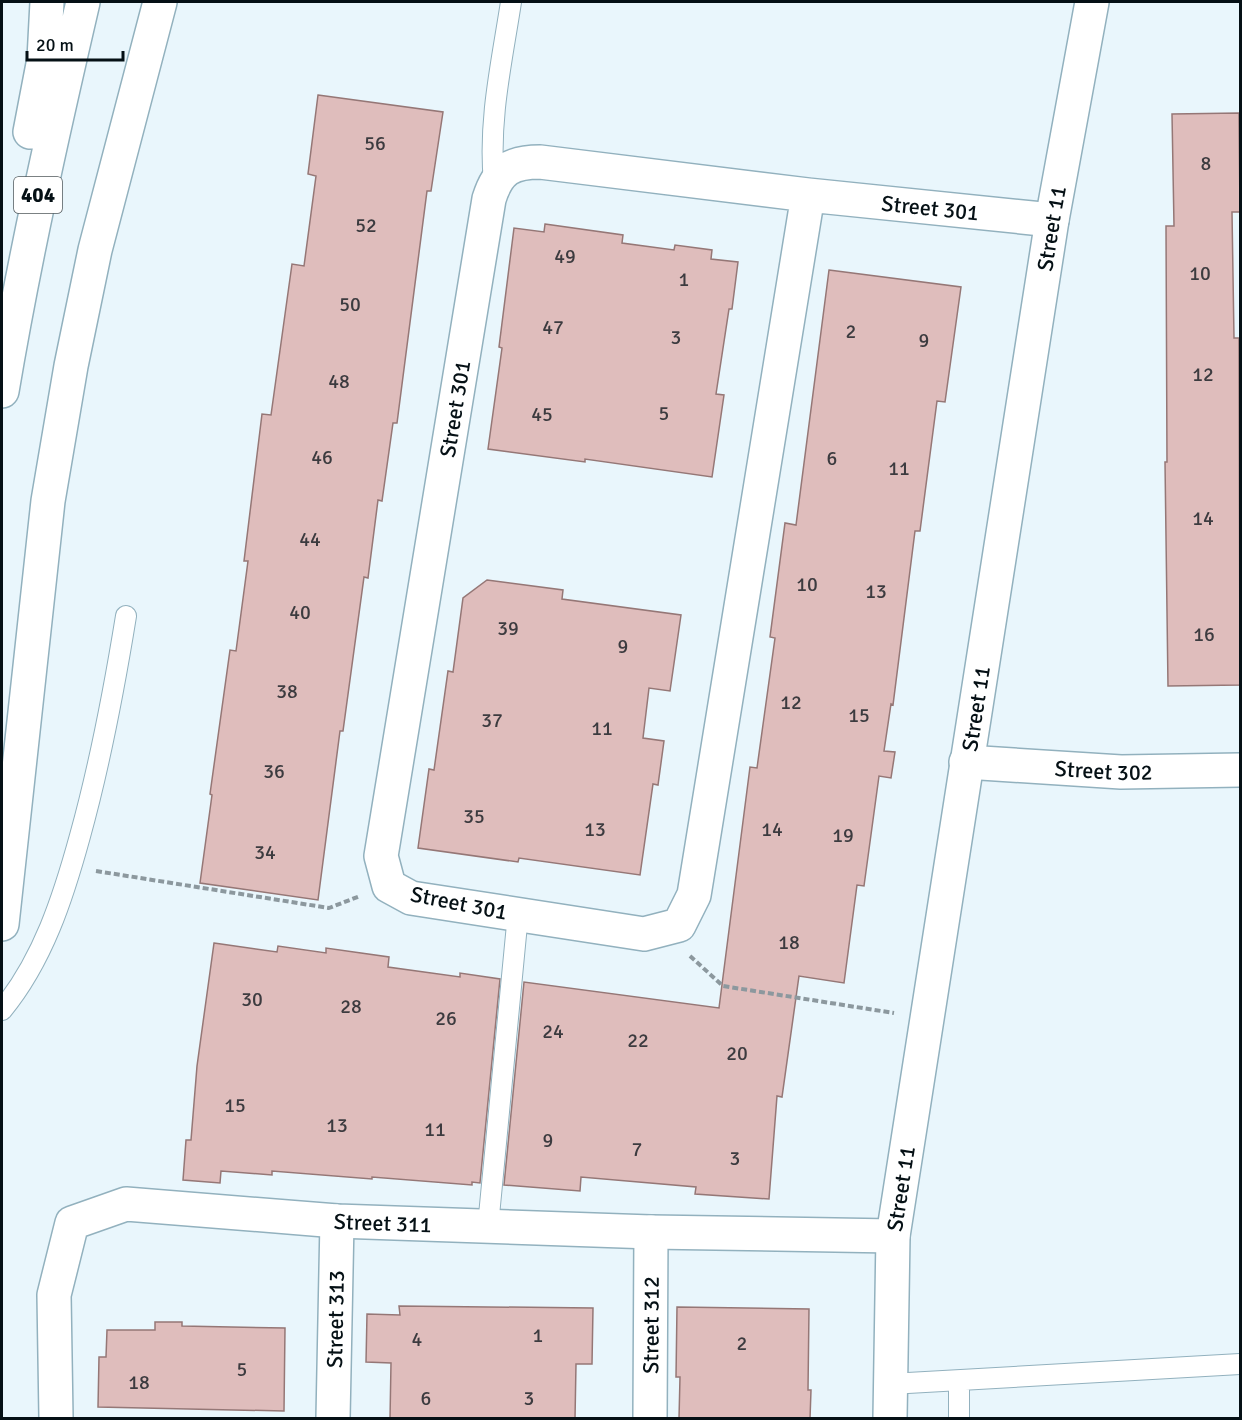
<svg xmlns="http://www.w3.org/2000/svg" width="1242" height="1420" font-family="Signika,sans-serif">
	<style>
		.building { fill: #dfbdbc; stroke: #957776; stroke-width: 1.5 }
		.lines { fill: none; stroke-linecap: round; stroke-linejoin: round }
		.lane-casing { stroke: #92b1be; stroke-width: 22 }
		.street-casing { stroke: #92b1be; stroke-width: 36 }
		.primary-casing { stroke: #92b1be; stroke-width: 36 }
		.path { stroke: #8c989e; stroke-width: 4; stroke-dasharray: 6 3; stroke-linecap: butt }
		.lane { stroke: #fff; stroke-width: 20 }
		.street { stroke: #fff; stroke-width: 33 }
		.primary { stroke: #fff; stroke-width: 33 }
		.labels { text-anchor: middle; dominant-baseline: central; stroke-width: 6; stroke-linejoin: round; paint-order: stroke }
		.number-label { font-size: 20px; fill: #3c3b3f }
		.shield { fill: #fff; stroke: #50585b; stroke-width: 1.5 }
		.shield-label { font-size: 21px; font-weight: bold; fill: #051015 }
		.street-label { font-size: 22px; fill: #051015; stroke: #fff }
	</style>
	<rect width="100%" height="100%" fill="#e9f6fc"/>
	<path class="building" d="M318 95 443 112 431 191H427L397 423H393L382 501 378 500 368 578 364 577 343 731H340L318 900 200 883 212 795 210 794 230 650 236 651 248 561H244L262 414 271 415 292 264 304 266 316 176 308 174Z
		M1239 113 1240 212H1232L1234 338H1239L1240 685 1168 686 1165 462H1167L1166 226H1174L1172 114Z
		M545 224 623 235 622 243 674 250 675 245 712 250 711 259 738 262 732 309H729L716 394 724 395 712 477 585 459V462L488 449 502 348 499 347 514 228 544 232Z
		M829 270 961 287 945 402 937 401 920 531H915L893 705 891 704 884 751 895 752 891 778 879 776 864 886 857 885 844 983 799 976 782 1097 777 1096 769 1199 695 1194 696 1187 581 1177 580 1191 504 1185 524 982 719 1008 750 767 757 768 775 638 770 637 785 523 796 525Z
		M487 580 563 590 562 599 681 615 670 691 649 688 643 738 664 741 658 785 653 784 640 875 519 858 518 862 418 848 429 769 434 770 448 671 453 672 463 598Z
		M214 943 277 952 278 946 326 953V948L389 957 388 967 460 977V973L500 979 480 1183 472 1182V1185L372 1177V1179L272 1171V1175L221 1171 220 1183 183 1180 186 1140H191L197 1066Z
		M399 1306 593 1308 592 1364H576L575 1419H390L391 1363 366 1362 367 1314 400 1315Z
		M677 1307 809 1309 808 1390H811L810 1419H679L680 1377H676Z
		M155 1322H182V1326L285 1328 284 1411 98 1407 99 1357H106L107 1330H155Z"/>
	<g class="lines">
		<defs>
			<path id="lane" d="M494 182C488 121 502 61 511 2
				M2 1010C43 960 63 898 80 836 100 764 114 690 126 616
				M488 1226 518 914
				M959 1381V1418
				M890 1384 1240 1364"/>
			<g id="street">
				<path id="s1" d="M808 195 694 895 679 925 644 934 411 898 389 886 381 856 489 199C498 170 511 162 540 162L808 195 1052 220"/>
				<path id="s2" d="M966 762 1121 772 1240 770"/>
				<path id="s3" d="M56 1418 54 1295 72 1223 126 1204 337 1221 651 1232 893 1236"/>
				<path id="s4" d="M333 1418 337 1221"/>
				<path id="s5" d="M650 1418 651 1232"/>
				<path id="s6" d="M890 1418 893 1236 1052 220 1092 2"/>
			</g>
			<path id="primary" d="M30 132 44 59 47 2
				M2 391C24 260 53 131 83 2
				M2 924 48 501 71 366 95 250 160 2"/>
		</defs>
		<use href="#lane" class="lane-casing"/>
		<use href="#street" class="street-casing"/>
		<use href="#primary" class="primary-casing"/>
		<path class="path" d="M96 871 329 908 360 896
			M690 956 723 986 894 1013"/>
		<use href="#lane" class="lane"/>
		<use href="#street" class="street"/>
		<use href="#primary" class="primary"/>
	</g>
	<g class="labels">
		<g class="number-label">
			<text x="375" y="143">56</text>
			<text x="1206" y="163">8</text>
			<text x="366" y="225">52</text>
			<text x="565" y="256">49</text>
			<text x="1200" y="273">10</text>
			<text x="684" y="279">1</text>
			<text x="350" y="304">50</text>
			<text x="553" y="327">47</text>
			<text x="851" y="331">2</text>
			<text x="676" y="337">3</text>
			<text x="924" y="340">9</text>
			<text x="1203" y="374">12</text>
			<text x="339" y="381">48</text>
			<text x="664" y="413">5</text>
			<text x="542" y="414">45</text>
			<text x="322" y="457">46</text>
			<text x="832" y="458">6</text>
			<text x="899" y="468">11</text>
			<text x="1203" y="518">14</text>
			<text x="310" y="539">44</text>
			<text x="807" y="584">10</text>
			<text x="876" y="591">13</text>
			<text x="300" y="612">40</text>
			<text x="508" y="628">39</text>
			<text x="1204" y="634">16</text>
			<text x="623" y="646">9</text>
			<text x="287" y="691">38</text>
			<text x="791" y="702">12</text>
			<text x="859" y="715">15</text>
			<text x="492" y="720">37</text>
			<text x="602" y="728">11</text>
			<text x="274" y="771">36</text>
			<text x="474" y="816">35</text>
			<text x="595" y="829">13</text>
			<text x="772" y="829">14</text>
			<text x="843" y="835">19</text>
			<text x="265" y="852">34</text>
			<text x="789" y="942">18</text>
			<text x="252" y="999">30</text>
			<text x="351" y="1006">28</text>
			<text x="446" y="1018">26</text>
			<text x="553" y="1031">24</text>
			<text x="638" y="1040">22</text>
			<text x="737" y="1053">20</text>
			<text x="235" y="1105">15</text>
			<text x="337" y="1125">13</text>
			<text x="435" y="1129">11</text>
			<text x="548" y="1140">9</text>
			<text x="637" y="1149">7</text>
			<text x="735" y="1158">3</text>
			<text x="538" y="1335">1</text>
			<text x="417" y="1339">4</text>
			<text x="742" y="1343">2</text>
			<text x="242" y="1369">5</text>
			<text x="139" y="1382">18</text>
			<text x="426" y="1398">6</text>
			<text x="529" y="1398">3</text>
		</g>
		<rect class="shield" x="14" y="177" width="48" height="36" rx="4.5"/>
		<g class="shield-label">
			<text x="38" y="195">404</text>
		</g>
		<g class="street-label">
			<text stroke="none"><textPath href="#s1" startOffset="2199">Street 301</textPath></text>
			<text stroke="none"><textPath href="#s6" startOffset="1202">Street 11</textPath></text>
			<text stroke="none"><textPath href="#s1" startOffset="1524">Street 301</textPath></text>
			<text stroke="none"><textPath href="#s6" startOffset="716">Street 11</textPath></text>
			<text stroke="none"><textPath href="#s2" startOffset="138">Street 302</textPath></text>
			<text transform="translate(459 903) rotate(11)">Street 301</text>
			<text stroke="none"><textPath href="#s6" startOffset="230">Street 11</textPath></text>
			<text stroke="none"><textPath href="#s3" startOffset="512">Street 311</textPath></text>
			<text stroke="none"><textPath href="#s4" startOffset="99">Street 313</textPath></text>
			<text stroke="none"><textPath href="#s5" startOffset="93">Street 312</textPath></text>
		</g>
	</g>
	<rect width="1242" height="1420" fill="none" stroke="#051015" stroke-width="6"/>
	<path d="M27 51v9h96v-9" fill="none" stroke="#051015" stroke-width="3"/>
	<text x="36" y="51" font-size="18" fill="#051015" stroke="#ffffff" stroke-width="4.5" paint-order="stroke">20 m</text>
</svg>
